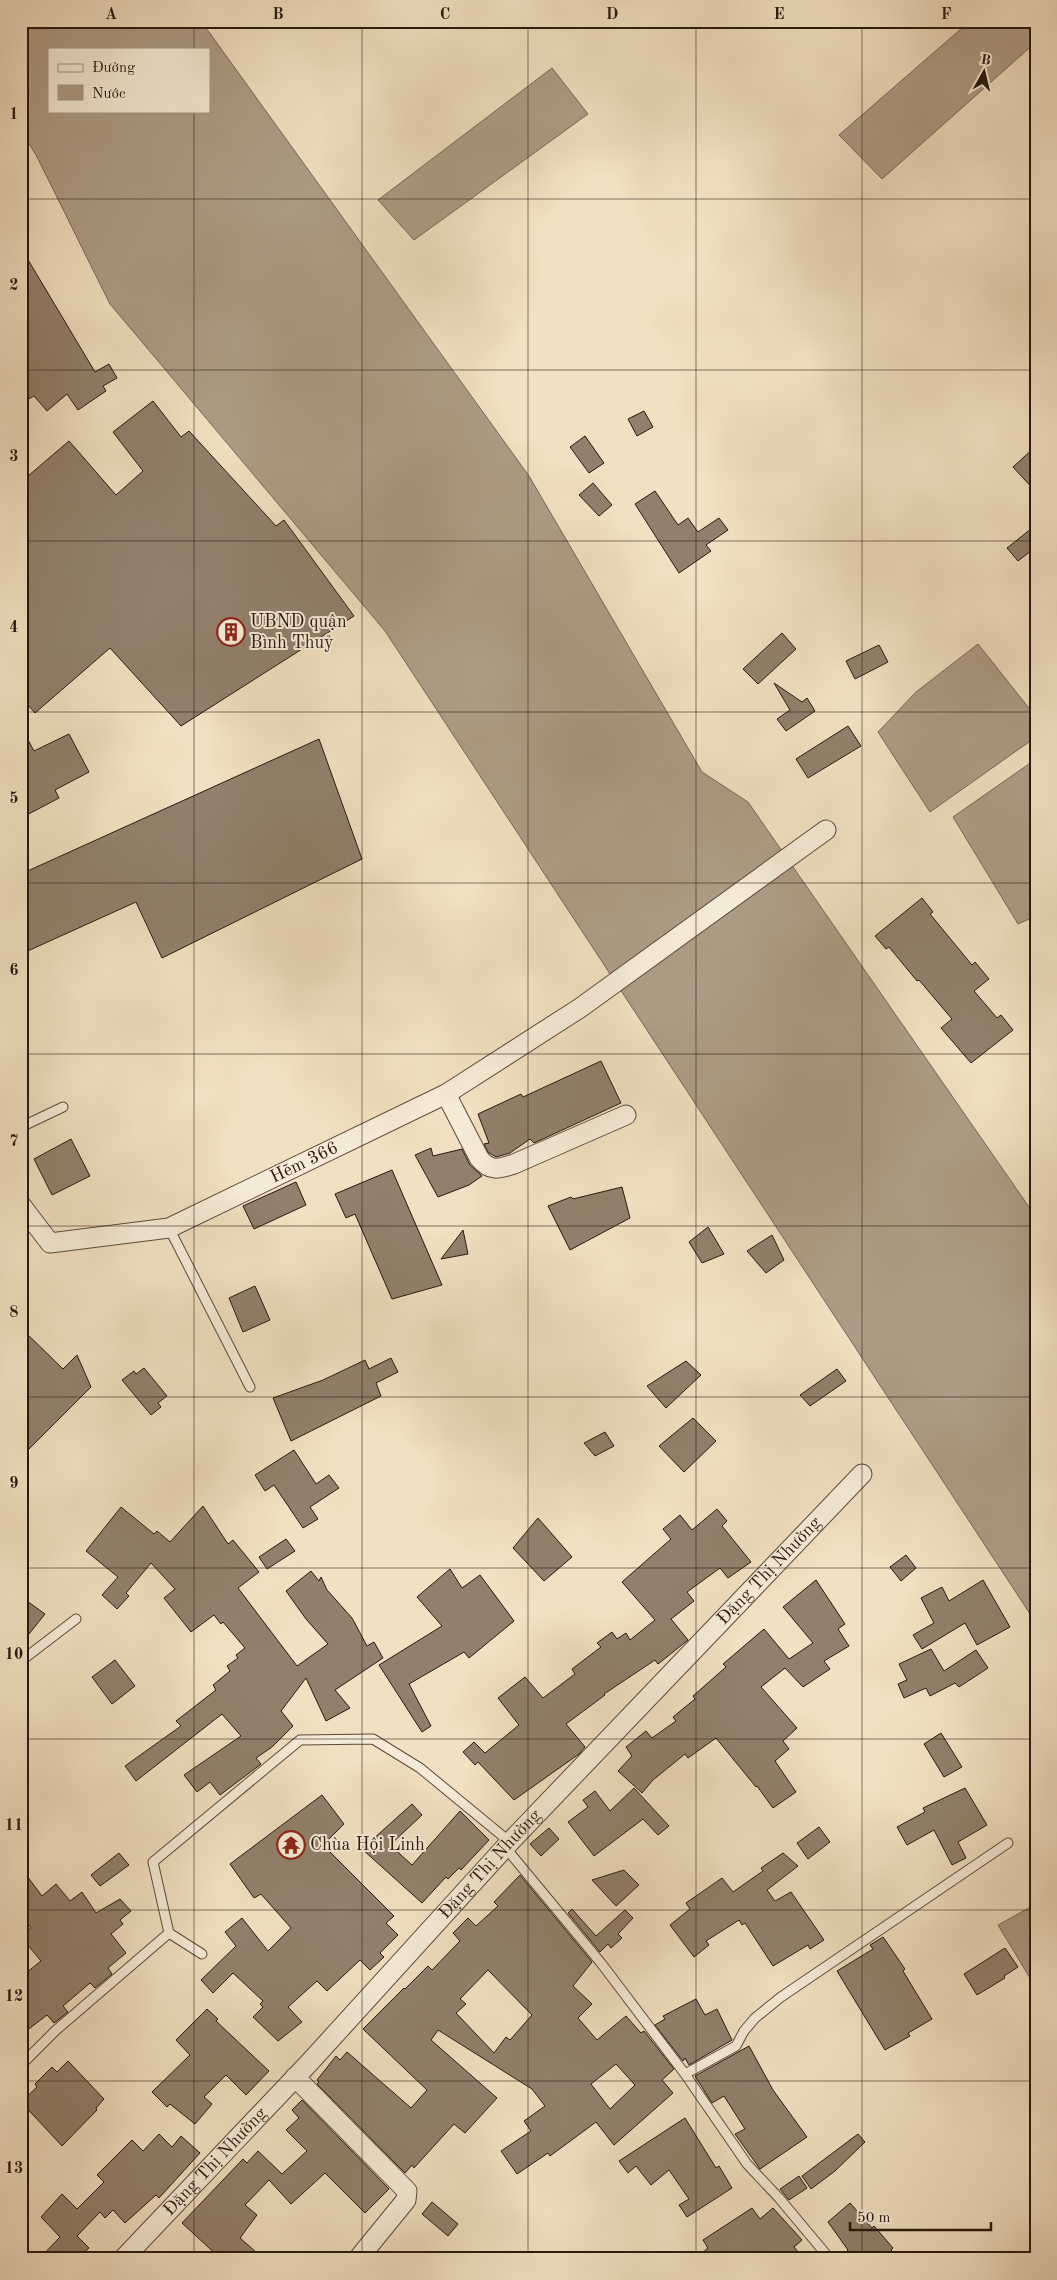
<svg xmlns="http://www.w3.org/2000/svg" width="1057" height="2280" font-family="'Old Standard TT',serif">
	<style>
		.water { fill: #ad9c85; stroke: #786756; fill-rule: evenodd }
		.building { fill: #91806c; stroke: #291810; fill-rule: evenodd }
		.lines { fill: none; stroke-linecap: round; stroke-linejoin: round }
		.service-casing { stroke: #5b4a3c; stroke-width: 11 }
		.minor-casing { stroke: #5b4a3c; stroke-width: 21 }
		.service { stroke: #f6ebd7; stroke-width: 9 }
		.minor { stroke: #f6ebd7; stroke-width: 19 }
		.grid { fill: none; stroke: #291810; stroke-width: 1; stroke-opacity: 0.55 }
		.labels { text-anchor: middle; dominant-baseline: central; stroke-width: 4; stroke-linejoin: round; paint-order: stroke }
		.poi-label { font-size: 18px; fill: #291810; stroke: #f6ebd7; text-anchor: start }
		.street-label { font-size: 18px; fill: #291810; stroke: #f6ebd7 }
		.neatline { fill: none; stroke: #291810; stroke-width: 2 }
		.grid-label { font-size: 16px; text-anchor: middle; font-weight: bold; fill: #291810 }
	</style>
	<rect width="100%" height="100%" fill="#f1e0c1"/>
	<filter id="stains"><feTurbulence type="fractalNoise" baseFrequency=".004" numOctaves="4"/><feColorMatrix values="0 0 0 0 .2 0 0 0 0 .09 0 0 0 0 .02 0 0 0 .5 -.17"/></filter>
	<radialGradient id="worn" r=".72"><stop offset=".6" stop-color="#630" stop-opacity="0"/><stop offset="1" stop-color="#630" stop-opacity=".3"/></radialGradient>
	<path class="water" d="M21 21H201L529 476 702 772 748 802 1036 1217V1623L385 631 110 304 36 155 21 131ZM49 49H209V111H49Z
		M970 21H1036V42L882 179 839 135Z
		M552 68 588 114 414 240 378 200Z
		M978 644 1036 717V737L930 812 878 732 916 692Z
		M1036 759V916L1018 924 953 817Z
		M1036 1904V1988L998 1925Z"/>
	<path class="building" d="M21 248 95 372 109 364 117 378 103 386 106 391 78 410 67 394 47 411 34 396 21 403Z
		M153 401 181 437 189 431 276 526 284 520 354 616 181 726 110 648 35 713 21 697V482L69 441 116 495 143 471 113 432Z
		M644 411 653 427 637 436 628 419Z
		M585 436 604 463 589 473 570 447Z
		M1036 446V492L1013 467Z
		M593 483 612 505 599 516 579 495Z
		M655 491 678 525 688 518 698 532 719 518 728 530 706 545 711 551 679 573 635 504Z
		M1036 525V547L1018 561 1007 548Z
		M782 633 796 649 758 684 743 669Z
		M879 645 888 662 855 679 846 661Z
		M774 683 802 702 807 698 815 711 786 731 777 719 790 710Z
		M848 726 861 746 808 778 796 759Z
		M21 727 34 751 69 734 89 772 55 790 59 798 21 818Z
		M319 739 362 859 162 958 136 902 21 954V874Z
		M922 898 933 912 930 914 972 965 975 962 989 979 974 991 997 1018 1001 1015 1013 1030 971 1063 941 1028 952 1019 919 980 917 981 889 947 886 949 875 936Z
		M601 1061 621 1103 534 1143 530 1139 510 1153 496 1157 488 1152 484 1144 489 1143 478 1114 521 1094 523 1097Z
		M71 1139 90 1176 52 1195 34 1159Z
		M431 1148 433 1156 462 1149 470 1165 482 1176 469 1185 438 1197 415 1155Z
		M392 1170 442 1285 392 1299 355 1214 346 1218 335 1194Z
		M296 1182 306 1205 254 1229 243 1206Z
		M622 1187 630 1218 570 1250 548 1206 571 1197 573 1199Z
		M708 1227 724 1254 702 1263 689 1242Z
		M463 1230 468 1254 441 1259Z
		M772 1235 784 1260 766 1273 747 1251Z
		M255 1286 270 1320 243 1332 229 1298Z
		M21 1328 63 1369 77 1355 91 1387 21 1457Z
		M391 1358 398 1372 376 1383 381 1396 291 1441 273 1398 323 1380 365 1360 369 1369Z
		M686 1361 701 1375 666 1408 647 1386Z
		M144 1368 167 1396 158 1403 161 1407 151 1415 122 1380 134 1371 136 1374Z
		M837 1369 846 1381 810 1406 800 1395Z
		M693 1418 716 1441 684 1472 659 1446Z
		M605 1432 614 1446 595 1456 584 1443Z
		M294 1450 316 1484 329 1475 339 1488 310 1507 318 1519 303 1528 274 1485 265 1491 255 1475Z
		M203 1506 228 1544 233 1540 259 1572 238 1588 297 1666 328 1644 306 1619 286 1591 311 1571 319 1581 321 1577 327 1590 352 1618 367 1646 374 1642 383 1658 335 1690 350 1708 326 1721 306 1678 281 1711 293 1726 272 1747 256 1758 261 1764 220 1795 210 1782 197 1792 184 1775 241 1736 222 1714 136 1781 125 1766 181 1726 176 1721 216 1690 213 1685 230 1671 227 1666 238 1658 236 1655 245 1648 223 1622 221 1624 214 1615 191 1632 164 1598 175 1589 151 1563 126 1593 129 1596 117 1609 102 1595 118 1577 86 1551 121 1507 154 1534 157 1531 170 1542Z
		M717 1509 727 1521 722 1526 751 1562 728 1578 720 1568 687 1592 694 1601 671 1619 688 1640 658 1664 655 1660 604 1694 605 1695 566 1724 585 1747 579 1754 514 1800 478 1762 475 1765 463 1752 474 1742 485 1753 519 1725 498 1698 525 1677 543 1698 575 1674 572 1669 601 1647 597 1643 612 1632 617 1639 626 1633 630 1640 655 1620 622 1582 671 1539 663 1529 680 1515 692 1530Z
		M538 1518 572 1557 544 1581 513 1548Z
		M286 1539 295 1551 267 1569 259 1557Z
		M906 1555 916 1568 901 1581 890 1567Z
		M450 1569 462 1588 480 1575 514 1621 469 1658 464 1652 409 1684 431 1726 422 1732 379 1665 442 1626 417 1597Z
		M816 1580 845 1624 838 1629 849 1646 824 1661 830 1669 803 1687 785 1668 761 1687 797 1728 783 1741 789 1749 775 1761 796 1792 773 1808 757 1786 756 1787 716 1738 688 1758 685 1754 653 1780 642 1793 618 1771 632 1756 626 1747 646 1731 652 1738 676 1721 673 1717 695 1699 693 1696 726 1667 723 1664 764 1629 789 1659 813 1643 783 1607Z
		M983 1580 1010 1627 977 1645 965 1623 922 1649 913 1635 934 1623 921 1598 942 1587 949 1601Z
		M27 1601 45 1614 21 1644V1609Z
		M931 1649 944 1671 976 1650 988 1668 959 1687 955 1683 930 1696 926 1688 904 1698 898 1684 907 1680 899 1664Z
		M115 1660 135 1686 112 1704 92 1677Z
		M941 1733 962 1767 944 1777 924 1744Z
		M634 1788 669 1826 658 1835 643 1819 594 1856 568 1822 588 1807 583 1800 595 1791 610 1811Z
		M965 1788 987 1825 958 1842 966 1858 952 1865 934 1830 907 1845 897 1827 925 1812 923 1808Z
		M322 1795 344 1824 323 1845 394 1916 386 1923 398 1935 380 1953 384 1957 370 1970 360 1960 327 1991 317 1981 288 2007 302 2022 278 2041 253 2017 263 2007 260 2004 263 2001 233 1973 213 1993 201 1980 236 1946 225 1932 242 1918 268 1951 291 1928 261 1894 254 1898 230 1864Z
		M412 1804 422 1815 390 1845 412 1865 460 1811 489 1840 461 1870 459 1868 448 1879 446 1877 422 1903 362 1849Z
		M819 1827 830 1842 808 1859 797 1843Z
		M549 1828 559 1839 541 1856 530 1844Z
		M119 1853 129 1865 100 1886 91 1875Z
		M783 1853 798 1866 767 1890 775 1901 791 1892 824 1940 810 1949 808 1945 773 1966 745 1923 742 1925 739 1920 706 1941 709 1945 694 1957 670 1925 690 1909 686 1903 722 1878 733 1892 763 1871 761 1868Z
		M21 1868 42 1896 56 1884 70 1901 82 1892 96 1913 120 1899 131 1911 120 1920 123 1924 111 1934 126 1953 108 1968 112 1974 95 1988 90 1983 63 2006 68 2012 54 2023 47 2015 21 2035V1977L41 1961 21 1937 31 1928 21 1914Z
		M624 1870 639 1885 616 1906 592 1880Z
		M520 1875 592 1962 573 1986 592 2004 578 2018 597 2040 626 2016 641 2033 644 2031 674 2069 662 2080 673 2093 614 2145 596 2122 550 2156 548 2153 517 2174 501 2151 531 2131 524 2121 545 2106 532 2089 438 2030 431 2040 497 2098 465 2133 454 2124 414 2168 412 2165 405 2173 317 2084 319 2082 317 2080 336 2056 340 2060 347 2052 411 2108 427 2090 363 2029 404 1988 405 1989 428 1966 432 1970 460 1941 453 1933 468 1918 476 1926 498 1906 494 1902ZM488 1970 532 2015 510 2040 506 2037 494 2053 456 2013 466 2004 460 1999ZM616 2064 635 2085 610 2109 591 2084Z
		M572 1909 596 1936 625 1910 633 1918 618 1934 622 1938 611 1948 608 1944 600 1952 568 1913Z
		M883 1937 905 1969 903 1971 932 2019 908 2033 910 2036 885 2050 837 1971 873 1949 870 1945Z
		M1005 1948 1018 1967 1004 1976 1005 1978 977 1995 964 1974Z
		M696 1999 705 2015 717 2009 732 2040 689 2065 685 2058 683 2061 655 2025 665 2019 663 2016Z
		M207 2009 218 2019 216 2021 269 2071 246 2095 226 2075 204 2097 212 2104 195 2124 170 2104 167 2107 152 2092 190 2055 176 2040Z
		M749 2046 773 2090 807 2137 760 2169 735 2134 745 2129 724 2096 712 2103 695 2076Z
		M68 2061 104 2099 96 2108 97 2110 62 2146 21 2102 37 2087 35 2084 52 2067 57 2072Z
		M302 2100 389 2189 365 2213 325 2173 291 2204 269 2180 245 2205 257 2215 240 2238 264 2259H221L182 2223 243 2159 247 2163 258 2151 282 2174 307 2151 286 2130 299 2118 292 2110Z
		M685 2118 716 2168 719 2166 732 2188 687 2217 679 2205 689 2199 669 2170 651 2185 636 2166 628 2173 619 2161Z
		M159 2134 172 2147 181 2136 200 2153 159 2198 156 2195 125 2223 113 2210 105 2218 100 2212 77 2236 89 2248 77 2259H39L60 2237 41 2217 62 2194 77 2209 104 2182 97 2175 132 2140 143 2151Z
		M858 2134 865 2142 835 2171 811 2189 802 2176Z
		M799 2176 807 2188 789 2200 780 2189Z
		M432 2202 458 2224 448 2236 422 2214Z
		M850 2203 872 2228 874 2226 893 2248 891 2250 900 2259H839L848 2250 828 2222Z
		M752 2208 760 2219 773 2208 802 2240 794 2247 804 2259H745L742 2255 738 2259H695L708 2248 703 2240Z"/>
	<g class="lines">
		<defs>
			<path id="service" d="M21 1127 63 1107
				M169 1228 250 1387
				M21 1661 76 1619
				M505 1847 601 1963 685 2074 747 2164 779 2198 830 2259
				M169 1933 153 1862 300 1740 373 1739 420 1768 510 1842
				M21 2065 55 2031 169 1933 202 1954
				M685 2074 736 2046 744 2031 755 2018 781 1997 1008 1843"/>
			<g id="minor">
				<path d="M446 1094 479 1158C490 1172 499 1169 514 1164L626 1115"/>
				<path id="s1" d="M21 1205 50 1243 169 1228 446 1094 580 1008 826 830"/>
				<path d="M295 2077 407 2191 406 2200 358 2259"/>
				<path id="s2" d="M123 2259 309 2063 510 1842 862 1474"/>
			</g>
		</defs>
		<use href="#service" class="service-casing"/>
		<use href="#minor" class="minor-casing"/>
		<use href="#service" class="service"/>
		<use href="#minor" class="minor"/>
	</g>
	<path class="grid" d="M194 21V49M362 21V2259M528 21V2259M696 21V2259M862 21V2259M194 111V2259M21 199H1036M21 370H1036M21 541H1036M21 712H1036M21 883H1036M21 1054H1036M21 1226H1036M21 1397H1036M21 1568H1036M21 1739H1036M21 1910H1036M21 2081H1036"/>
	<defs>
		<symbol id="building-ring" viewBox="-11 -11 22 22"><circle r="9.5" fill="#f6ebd7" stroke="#8f2418" stroke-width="1.5"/><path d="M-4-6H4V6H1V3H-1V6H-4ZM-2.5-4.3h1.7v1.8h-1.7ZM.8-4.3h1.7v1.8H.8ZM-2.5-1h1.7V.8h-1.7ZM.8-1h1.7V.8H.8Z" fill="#8f2418"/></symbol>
		<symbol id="temple-ring" viewBox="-11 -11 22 22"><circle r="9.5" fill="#f6ebd7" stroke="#8f2418" stroke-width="1.5"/><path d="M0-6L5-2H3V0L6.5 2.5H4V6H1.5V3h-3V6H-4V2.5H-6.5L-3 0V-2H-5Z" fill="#8f2418"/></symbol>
	</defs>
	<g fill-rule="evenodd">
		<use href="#building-ring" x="215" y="616" width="32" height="32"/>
		<use href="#temple-ring" x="275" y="1829" width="32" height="32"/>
	</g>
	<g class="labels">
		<g class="poi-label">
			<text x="250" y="622">UBND quận<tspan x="250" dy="21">Bình Thuỷ</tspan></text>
			<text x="310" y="1845">Chùa Hội Linh</text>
		</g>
		<g class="street-label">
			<text stroke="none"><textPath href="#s1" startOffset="318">Hẽm 366</textPath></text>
			<text stroke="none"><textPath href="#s2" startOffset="944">Đặng Thị Nhường</textPath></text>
			<text stroke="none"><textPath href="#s2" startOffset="539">Đặng Thị Nhường</textPath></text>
			<text stroke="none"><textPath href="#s2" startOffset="134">Đặng Thị Nhường</textPath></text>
		</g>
	</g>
	<rect width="1057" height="2280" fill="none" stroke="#f1e0c1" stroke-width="55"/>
	<rect x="48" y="48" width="162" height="65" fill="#f6ebd7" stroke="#a49787"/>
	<rect x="58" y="64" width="25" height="8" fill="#f6ebd7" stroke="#a49787"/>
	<text x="92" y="72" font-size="15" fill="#291810">Đường</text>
	<rect x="58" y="85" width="25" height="15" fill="#ad9c85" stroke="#a49787"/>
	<text x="92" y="98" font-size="15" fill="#291810">Nước</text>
	<g transform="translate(984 72) rotate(8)" stroke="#f6ebd7" stroke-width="4" paint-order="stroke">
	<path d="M0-4L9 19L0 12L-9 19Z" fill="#291810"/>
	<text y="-8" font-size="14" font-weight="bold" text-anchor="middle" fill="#291810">B</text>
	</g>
	<path d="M850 2222v8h141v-8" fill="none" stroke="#291810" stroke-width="2.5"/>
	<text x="857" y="2222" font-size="15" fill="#291810" stroke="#f6ebd7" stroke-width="4" paint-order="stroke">50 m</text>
	<rect x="28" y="28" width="1002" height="2224" class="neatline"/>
	<g class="grid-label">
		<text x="111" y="19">A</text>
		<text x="278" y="19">B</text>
		<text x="445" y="19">C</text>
		<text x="612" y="19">D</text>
		<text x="779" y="19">E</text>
		<text x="946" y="19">F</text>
		<text x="14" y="119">1</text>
		<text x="14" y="290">2</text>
		<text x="14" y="461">3</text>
		<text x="14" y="632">4</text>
		<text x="14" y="803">5</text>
		<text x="14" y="975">6</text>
		<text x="14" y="1146">7</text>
		<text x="14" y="1317">8</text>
		<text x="14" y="1488">9</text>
		<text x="14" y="1659">10</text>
		<text x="14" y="1830">11</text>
		<text x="14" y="2001">12</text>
		<text x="14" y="2173">13</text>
	</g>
	<rect width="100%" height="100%" filter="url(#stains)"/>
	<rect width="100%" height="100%" fill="url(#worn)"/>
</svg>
